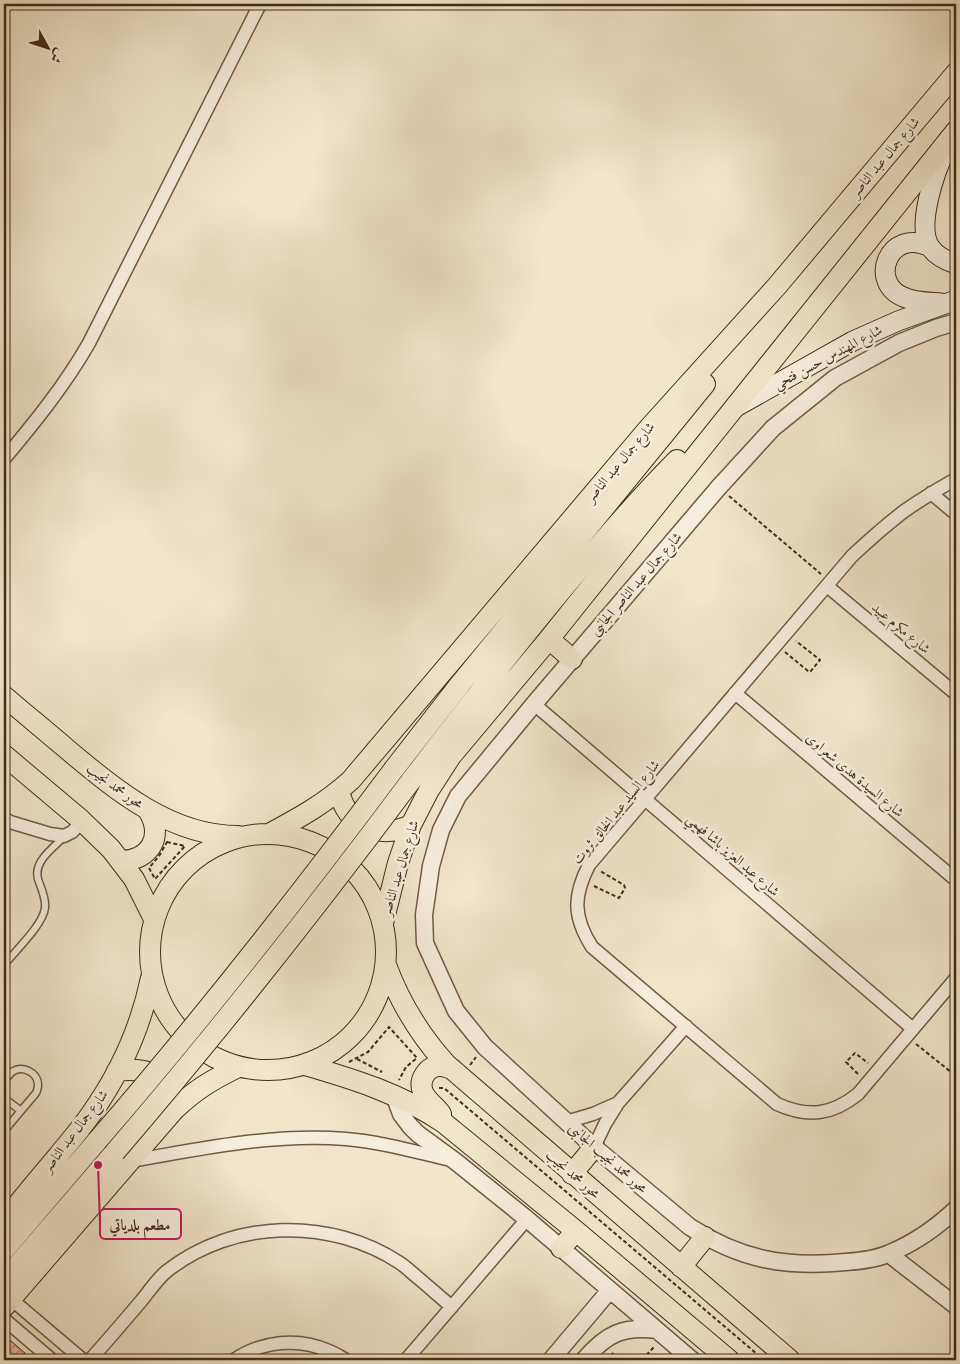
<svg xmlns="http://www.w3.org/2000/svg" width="960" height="1364" font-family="'IM FELL French Canon',Amiri,serif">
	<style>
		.building { fill: url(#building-cross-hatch); stroke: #462b15 }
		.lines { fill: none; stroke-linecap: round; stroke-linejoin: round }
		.service-casing { stroke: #715a42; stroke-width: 9 }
		.minor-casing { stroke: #715a42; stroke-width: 15 }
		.tertiary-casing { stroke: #715a42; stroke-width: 19 }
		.secondary-casing { stroke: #462b15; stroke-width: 21 }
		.primary-casing { stroke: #462b15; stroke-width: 22 }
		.path { stroke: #462b15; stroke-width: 2; stroke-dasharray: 4 2.5; stroke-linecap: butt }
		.service { stroke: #f6eedd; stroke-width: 6 }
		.minor { stroke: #f6eedd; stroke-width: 12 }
		.tertiary { stroke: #f6eedd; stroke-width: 16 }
		.secondary { stroke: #f6eedd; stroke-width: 19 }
		.primary { stroke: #f1e5ca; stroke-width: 20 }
		.primary-bridge-casing { stroke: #462b15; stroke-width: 22; stroke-linecap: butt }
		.primary-bridge { stroke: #f1e5ca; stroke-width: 20 }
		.labels { text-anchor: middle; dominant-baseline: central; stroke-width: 5; stroke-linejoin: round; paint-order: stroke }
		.street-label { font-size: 14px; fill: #462b15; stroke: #f6eedd }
		.leader { fill: none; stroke: #c2185b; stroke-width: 2 }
		.callout-dot { fill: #c2185b; stroke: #f6eedd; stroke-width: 2 }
		.callout { fill: #f6eedd; stroke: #c2185b; stroke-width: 2 }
		.callout-label { font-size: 15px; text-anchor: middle; font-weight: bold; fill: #462b15 }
	</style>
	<defs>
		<pattern id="building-cross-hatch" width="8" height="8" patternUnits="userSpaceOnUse" patternTransform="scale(1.25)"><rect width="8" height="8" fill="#e8b79a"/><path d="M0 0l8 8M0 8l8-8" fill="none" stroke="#be957c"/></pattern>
	</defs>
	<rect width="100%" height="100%" fill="#f1e5ca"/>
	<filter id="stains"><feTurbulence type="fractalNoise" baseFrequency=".004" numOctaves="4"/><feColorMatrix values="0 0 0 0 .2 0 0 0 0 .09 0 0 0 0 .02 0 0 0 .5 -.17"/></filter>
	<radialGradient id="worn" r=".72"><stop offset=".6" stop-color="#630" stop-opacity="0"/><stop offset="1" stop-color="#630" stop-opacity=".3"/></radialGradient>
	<path class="building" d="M4 1335 33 1360H4Z"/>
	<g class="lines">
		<defs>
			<path id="service" d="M4 965C15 951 43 925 45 908 46 899 42 890 39 882 31 863 52 849 64 837
				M4 1081C6 1079 9 1075 12 1072 22 1065 38 1072 38 1085 38 1086 37 1092 36 1093L4 1131
				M4 1098 21 1111
				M4 1201 13 1208"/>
			<path id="minor" d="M4 459C35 422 65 385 89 343L260 4
				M956 479C938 489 920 500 903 512 885 526 868 541 852 556L589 865C573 896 573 917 592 947L777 1104C808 1118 832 1115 858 1094L956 978
				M931 493 956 514
				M827 586 956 694
				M735 693 956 880
				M534 704 913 1029
				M4 818 10 822 50 834 64 836 72 832 83 821
				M566 1122 593 1114 618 1103
				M594 1147 605 1124 618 1103 686 1026
				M130 1161C201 1149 273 1133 346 1139 382 1142 416 1152 451 1160
				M11 1299 83 1360
				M4 1319 52 1360
				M90 1360C108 1340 125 1320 142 1300 150 1290 158 1278 167 1271 233 1219 330 1217 400 1263 406 1267 411 1272 417 1277 429 1287 440 1297 452 1307
				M234 1360C262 1341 298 1337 329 1351 335 1353 340 1357 346 1360
				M406 1360 527 1219"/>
			<path id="tertiary" d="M956 322 936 328 899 343 835 378 773 428 719 487 534 704 458 796 441 830 431 866 424 915 425 943 456 1011 485 1047 594 1147 690 1227C741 1260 786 1268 846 1262 860 1261 877 1259 890 1253 914 1243 937 1227 956 1209
				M394 1095 401 1114 410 1126 418 1134 455 1161 527 1219 692 1360
				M889 1254 956 1306
				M551 1360 610 1290
				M584 1360C606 1334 622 1326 657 1330"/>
			<path id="secondary" d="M946 149C935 171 916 226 930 247 936 256 947 261 956 264
				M930 247C889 226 866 284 906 298 916 302 929 302 941 303
				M734 408 853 341 898 321 956 300"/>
			<path id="primary" d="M549 639 572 659
				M4 696C25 714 47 732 68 750 117 791 171 836 238 836
				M4 755 80 819 111 849 134 879 154 919
				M394 769 461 683 705 384
				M410 782C463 713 515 645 571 579 605 538 639 498 677 460
				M339 791C347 826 379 840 411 825
				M150 952a118 118 0 1 1 236 0a118 118 0 1 1-236 0Z
				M269 834C299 818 326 803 351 780L648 429 777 286 956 73
				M121 861C151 860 164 836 148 810
				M383 923 398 863 411 825 429 790 451 756 549 639 956 131
				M386 965C400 1003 419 1034 446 1064L790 1360
				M305 1065C353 1079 402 1094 444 1123L576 1231 729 1360
				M117 1071C136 1068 153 1070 168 1083
				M441 1114C436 1106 426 1101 423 1092 418 1080 427 1066 440 1066 445 1066 448 1068 452 1069
				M572 1174 594 1147
				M4 1221C22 1199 40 1177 58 1156 69 1142 81 1129 91 1114 120 1073 141 1026 151 978
				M561 1248 576 1231
				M4 1250 97 1141
				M681 1267 705 1237
				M4 1281 115 1152
				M4 1307 174 1110C196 1089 212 1080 238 1067"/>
		</defs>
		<use href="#service" class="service-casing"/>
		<use href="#minor" class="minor-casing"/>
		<use href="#tertiary" class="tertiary-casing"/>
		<use href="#secondary" class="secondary-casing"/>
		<use href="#primary" class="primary-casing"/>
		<path class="path" d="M729 496 821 574
			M785 652 808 671 810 672 820 660 796 641
			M167 842 185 846 155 879 149 868 159 856Z
			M594 886 619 898 625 888 624 885 600 871
			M916 1044 956 1076
			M357 1059 382 1072
			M349 1062 368 1052 389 1027 417 1058 406 1067 399 1080
			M470 1065 476 1057
			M858 1074 846 1062 855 1053 868 1063
			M439 1088H444L764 1360
			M612 1353 618 1360
			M642 1360 654 1347"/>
		<use href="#service" class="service"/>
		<use href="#minor" class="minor"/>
		<use href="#tertiary" class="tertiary"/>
		<use href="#secondary" class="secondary"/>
		<use href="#primary" class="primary"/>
		<defs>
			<path id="primary-bridge" d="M97 1141C201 1021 299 896 394 769
				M115 1152C218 1032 316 908 410 782"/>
		</defs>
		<use href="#primary-bridge" class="primary-bridge-casing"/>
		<use href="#primary-bridge" class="primary-bridge"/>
	</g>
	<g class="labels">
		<g class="street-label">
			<text transform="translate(885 157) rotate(-50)">شارع جمال عبد الناصر</text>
			<text transform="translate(828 357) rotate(-28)">شارع المهندس حسن فتحي</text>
			<text transform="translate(620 462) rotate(-50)">شارع جمال عبد الناصر</text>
			<text transform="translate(636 584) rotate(-49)">شارع جمال عبد الناصر الجانبى</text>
			<text transform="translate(901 628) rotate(40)">شارع مكرم عبيد</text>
			<text transform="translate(855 775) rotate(40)">شارع السيدة هدى شعراوى</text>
			<text transform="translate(115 786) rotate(36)">محور محمد نجيب</text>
			<text transform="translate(616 812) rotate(-51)">شارع السيد عبد الخالق ثروت</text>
			<text transform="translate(733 855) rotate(41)">شارع عبد العزيز باشا فهمي</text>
			<text transform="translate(400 868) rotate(-73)">شارع جمال عبد الناصر</text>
			<text transform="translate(75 1131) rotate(-53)">شارع جمال عبد الناصر</text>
			<text transform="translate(608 1158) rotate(41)">محور محمد نجيب الجانبى</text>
			<text transform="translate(573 1174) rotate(41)">محور محمد نجيب</text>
		</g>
	</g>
	<path class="leader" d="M98 1165L100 1224"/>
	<circle class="callout-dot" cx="98" cy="1165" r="5"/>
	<rect class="callout" x="100" y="1209" width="81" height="30" rx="5"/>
	<g class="callout-label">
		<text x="140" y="1230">مطعم بلدياتي</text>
	</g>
	<rect width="960" height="1364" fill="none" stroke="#f1e5ca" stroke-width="20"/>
	<rect x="5" y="5" width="950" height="1354" fill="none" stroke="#462b15" stroke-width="2.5"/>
	<rect x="10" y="10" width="940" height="1344" fill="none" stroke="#462b15"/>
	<g transform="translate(48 48) rotate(130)" stroke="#f6eedd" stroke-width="4" paint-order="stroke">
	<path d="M0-4L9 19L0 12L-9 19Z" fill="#462b15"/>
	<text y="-8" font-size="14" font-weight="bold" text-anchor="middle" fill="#462b15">ش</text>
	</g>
	<rect width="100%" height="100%" filter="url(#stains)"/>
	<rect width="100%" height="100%" fill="url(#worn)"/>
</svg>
